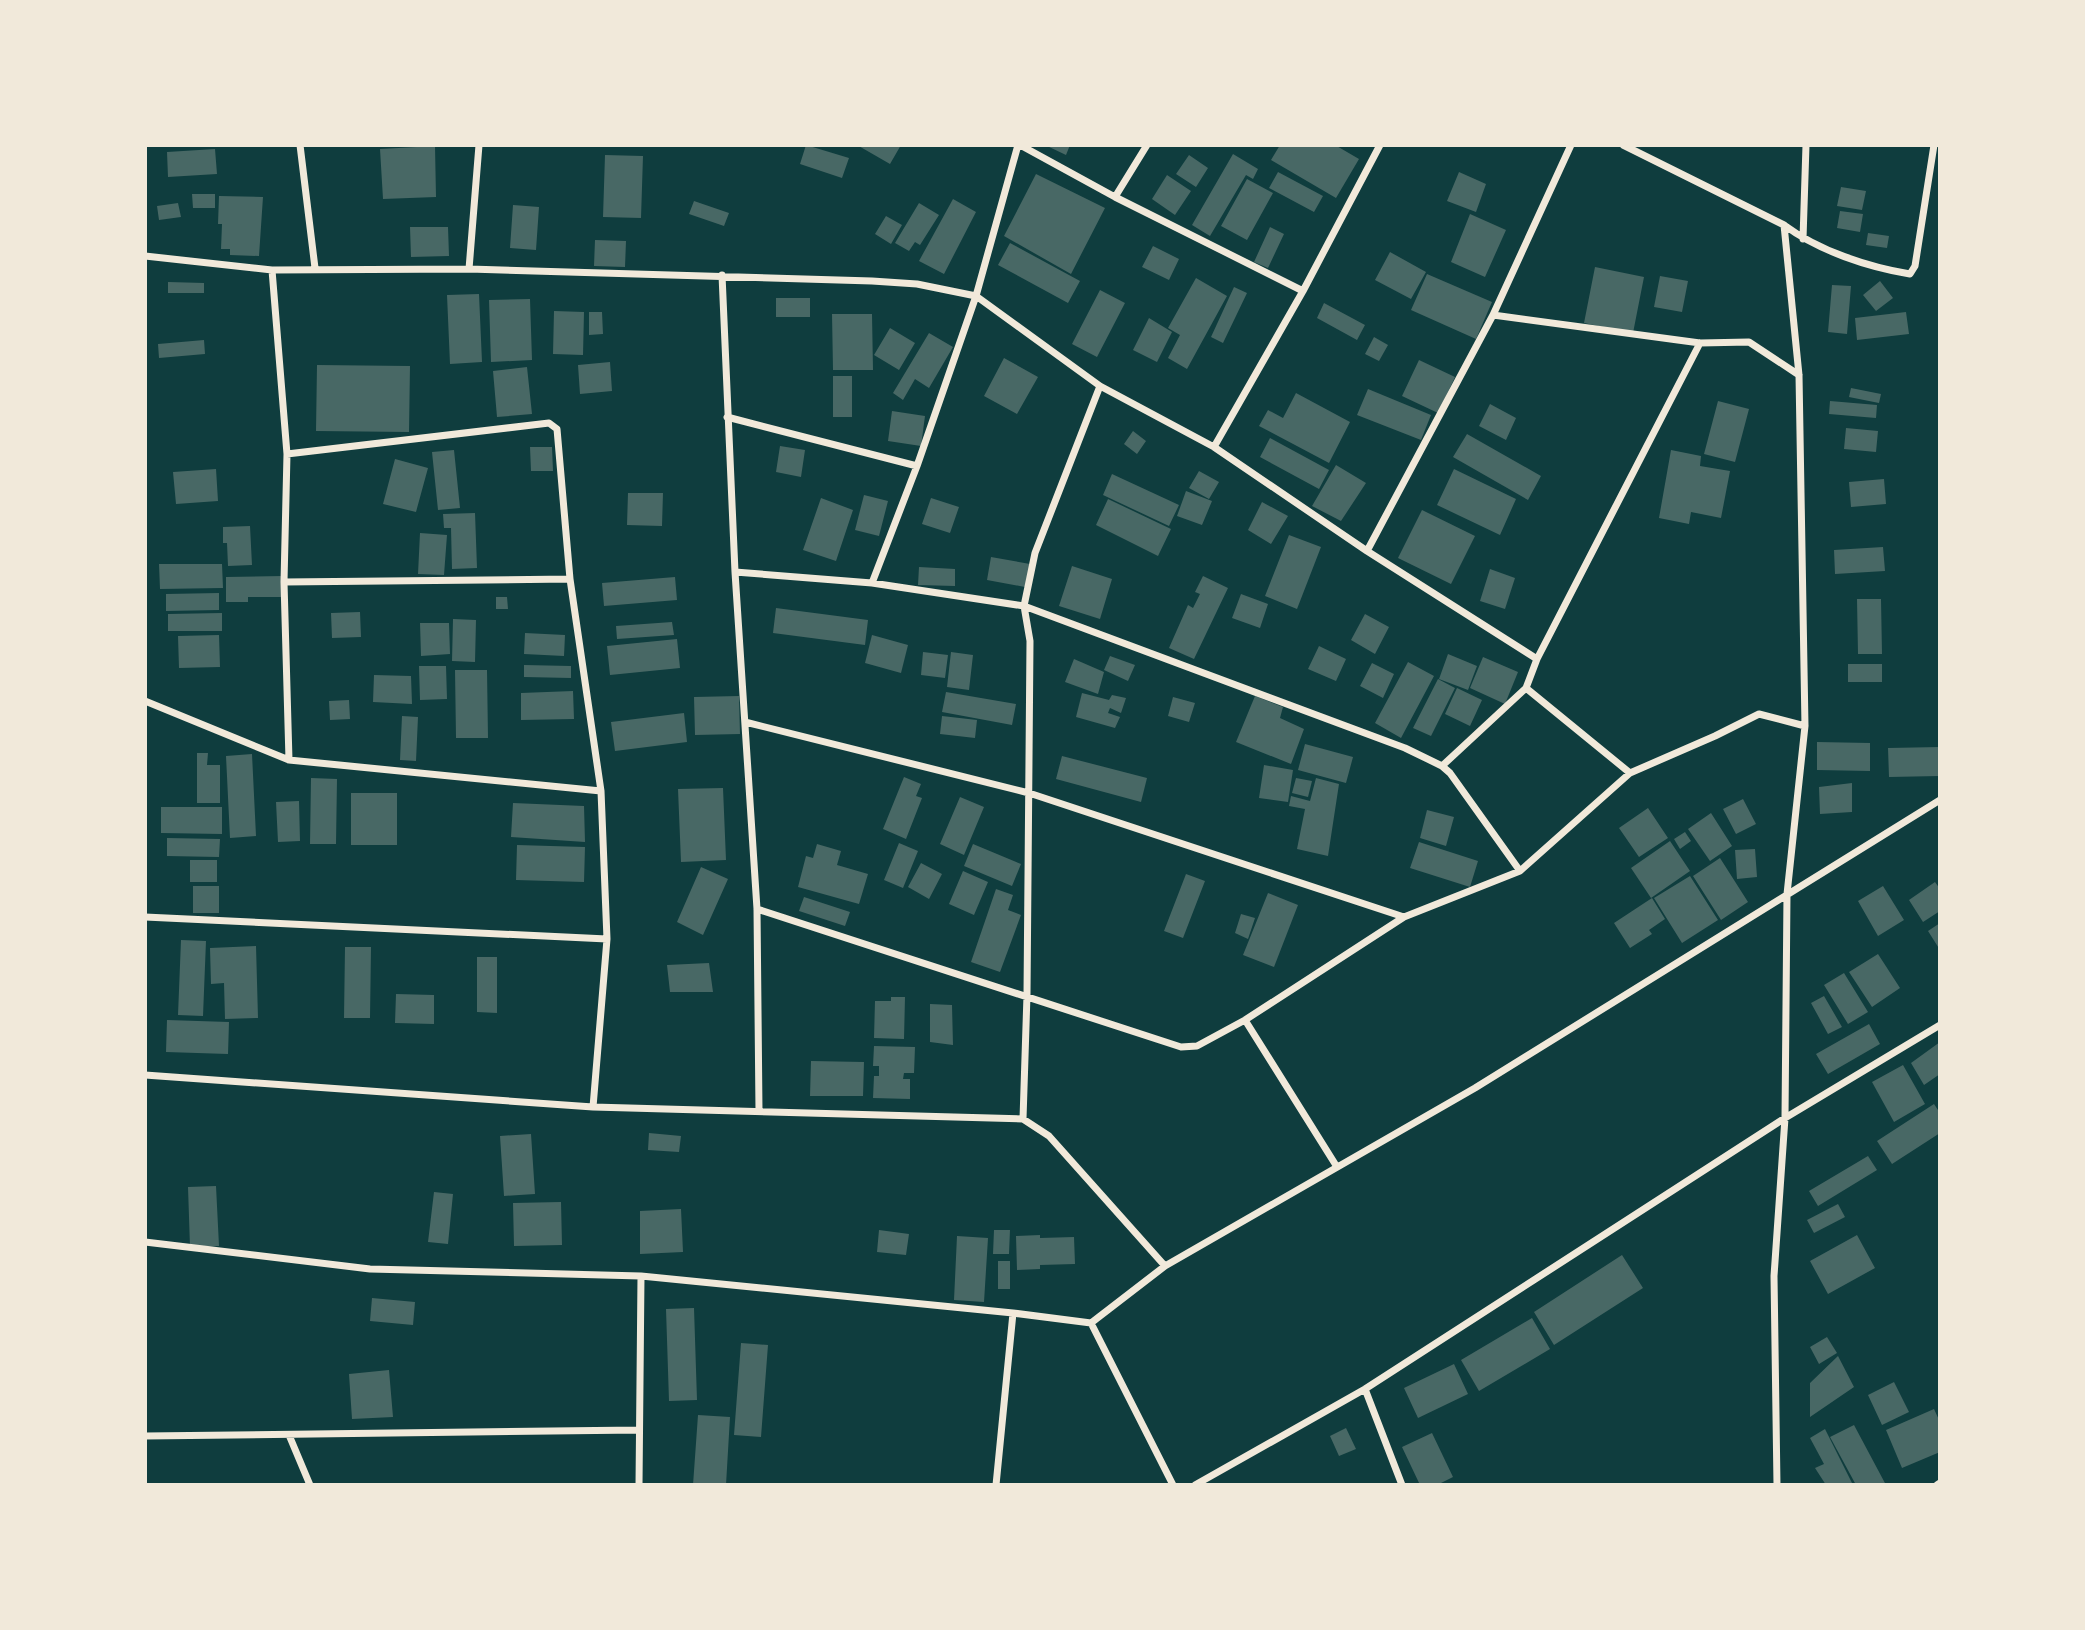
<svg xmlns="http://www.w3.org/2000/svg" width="2085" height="1630" font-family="'Alegreya Sans',sans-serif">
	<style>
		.building { fill: #486865 }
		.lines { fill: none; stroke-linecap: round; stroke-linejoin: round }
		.minor { stroke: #f1e9da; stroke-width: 7 }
	</style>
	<rect width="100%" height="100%" fill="#0f3d3e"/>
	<path class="building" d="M806 145 849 158 842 178 800 164Z
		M857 145H901L890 164Z
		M1045 145H1070L1066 155Z
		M1280 145H1335L1359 159 1336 198 1271 160Z
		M435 146 436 197 383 199 380 149Z
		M215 149 217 174 168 177 167 152Z
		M1233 154 1258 169 1253 179 1246 175 1210 236 1192 225Z
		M605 155 643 156 641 218 603 217Z
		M1189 155 1208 168 1196 187 1176 174Z
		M1278 172 1323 196 1314 212 1269 188Z
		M1459 172 1486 184 1476 212 1447 201Z
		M1036 174 1105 208 1071 274 1004 236Z
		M1167 175 1191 191 1175 215 1152 199Z
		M1247 179 1273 193 1247 240 1221 226Z
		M1841 187 1866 191 1862 210 1837 206Z
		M192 194H215V208H193Z
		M219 196 263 197 259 256 230 255V249H221L222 224H218Z
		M953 199 976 212 944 274 919 261Z
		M694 201 729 213 724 226 689 214Z
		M178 203 181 217 159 220 157 206Z
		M919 203 939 215 920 245 915 242 909 251 895 243Z
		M513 205 539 207 536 250 510 248Z
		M1840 211 1863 214 1860 232 1837 228Z
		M1470 214 1506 230 1485 277 1451 262Z
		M886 216 902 225 891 244 875 234Z
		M410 227H448L449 256 411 257Z
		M1270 227 1284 234 1268 268 1254 262Z
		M1868 233 1889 236 1887 248 1866 245Z
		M595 240 626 241 625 267 594 266Z
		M1010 243 1080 281 1068 303 998 265Z
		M1153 246 1179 259 1169 280 1142 267Z
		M1390 252 1426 272 1411 299 1375 280Z
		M1595 267 1644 277 1633 333 1584 323Z
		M1427 274 1492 302 1476 339 1411 310Z
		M1660 276 1688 281 1682 312 1654 307Z
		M1196 278 1227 296 1187 369 1168 358 1180 335 1168 328Z
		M1880 281 1893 298 1876 311 1863 295Z
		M168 282 204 283V293H168Z
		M1832 285 1851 286 1847 334 1828 332Z
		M1234 287 1247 293 1223 343 1211 337Z
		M1100 290 1125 303 1097 357 1072 344Z
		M479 294 482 362 450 364 447 295Z
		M776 298H810V317H776Z
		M530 299 532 360 491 362 489 300Z
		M1324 303 1365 325 1357 340 1317 318Z
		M554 311 584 312 583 355 553 354Z
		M589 312H602L603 334 589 335Z
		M1906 312 1909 334 1857 340 1855 318Z
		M832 314H872L873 370H833Z
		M1149 318 1172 332 1157 362 1133 350Z
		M890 328 915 343 899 370 874 355Z
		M929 333 953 347 929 388 915 379 903 400 893 393Z
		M1374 337 1388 345 1379 361 1365 354Z
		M204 340 205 354 159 358 158 344Z
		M1004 358 1038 377 1017 414 984 396Z
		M1419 360 1455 377 1438 413 1402 396Z
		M610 362 612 391 580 394 578 365Z
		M317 365 410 366 409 432 316 431Z
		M527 367 532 414 497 417 493 371Z
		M833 376H852V417H833Z
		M1851 388 1881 394 1879 403 1849 397Z
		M1368 389 1431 415 1421 440 1357 415Z
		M1296 393 1350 422 1329 463 1259 426 1268 410 1283 418Z
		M1718 401 1749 409 1735 462 1704 454Z
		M1830 401 1877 405 1876 418 1829 414Z
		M1490 404 1516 418 1506 440 1479 426Z
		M892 411 925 416 921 446 888 441Z
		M1846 428 1878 431 1876 452 1844 449Z
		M1133 431 1146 441 1137 454 1124 444Z
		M1467 434 1541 476 1528 500 1453 457Z
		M1270 438 1329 470 1319 489 1260 457Z
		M780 446 805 450 801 477 776 472Z
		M530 447H552L553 471H531Z
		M454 450 460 508 438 510 432 452Z
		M1671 450 1701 456 1700 466 1730 471 1721 518 1691 512 1689 524 1659 518Z
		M395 459 428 468 416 512 383 504Z
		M1336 465 1366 483 1341 521 1312 506Z
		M216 469 218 501 176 504 173 472Z
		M1454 469 1516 499 1500 535 1437 505Z
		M1199 471 1219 482 1209 499 1189 488Z
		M1112 474 1179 505 1169 526 1103 495Z
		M1884 479 1886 504 1851 507 1849 482Z
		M1186 491 1212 501 1202 525 1177 516Z
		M628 493H663L662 526 627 525Z
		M864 495 888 501 879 536 855 530Z
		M821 498 853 510 836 561 803 550Z
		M931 498 959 507 950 533 922 524Z
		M1108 499 1171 529 1158 556 1096 525Z
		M1262 502 1288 516 1271 544 1248 530Z
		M1422 510 1475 536 1451 584 1398 558Z
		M475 513 477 568 452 569 451 528H444L443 514Z
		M250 526 252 565 228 566 227 543H223V527Z
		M420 533 447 535 444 575 418 574Z
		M1289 535 1321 547 1297 609 1265 596Z
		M1883 547 1885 571 1835 574 1834 550Z
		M991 557 1030 564 1025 587 987 580Z
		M159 564H222L223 588 160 589Z
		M1072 566 1112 579 1100 619 1059 606Z
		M919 567 955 569V586L918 585Z
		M1490 569 1515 578 1505 609 1480 601Z
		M283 576V597H248V602H226V577Z
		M1203 576 1228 588 1194 659 1169 648 1188 605 1193 608 1200 594 1195 592Z
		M675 577 677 600 604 606 602 583Z
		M219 593V610L166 611V594Z
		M1241 594 1268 604 1260 628 1232 618Z
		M496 597H507L508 609H496Z
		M1857 599H1881L1882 654H1858Z
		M776 608 868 620 865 645 773 633Z
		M360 612 361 637 332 638 331 613Z
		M222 613V631H168V614Z
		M1365 614 1389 627 1375 654 1351 640Z
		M453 619 476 620 475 662 452 661Z
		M672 622 674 635 617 639 616 626Z
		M420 623H449L450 654 421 656Z
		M525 633 565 635 564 656 524 654Z
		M219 635 220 667 179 668 178 636Z
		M872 635 908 645 901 673 865 663Z
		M677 639 680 668 610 675 607 646Z
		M1319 646 1346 659 1336 681 1308 669Z
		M923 652 948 655 945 678 921 675Z
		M951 652 973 655 969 690 947 687Z
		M1448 654 1477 666 1468 690 1439 679Z
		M1110 656 1135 665 1128 681 1104 670Z
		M1483 657 1518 672 1505 704 1470 688Z
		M1074 659 1104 672 1098 694 1065 682Z
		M1408 662 1434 676 1401 738 1375 723Z
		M1372 663 1394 674 1383 698 1360 686Z
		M1848 664H1882V682H1848Z
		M524 665 571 666V678L524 677Z
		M419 666H446L447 699 420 700Z
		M455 670H487L488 738H456Z
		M374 675 411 676 412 704 373 702Z
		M1438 679 1455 688 1431 736 1413 728Z
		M1457 688 1482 700 1470 726 1445 714Z
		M573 691 574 719 521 720V693Z
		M946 692 1016 704 1012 725 942 712Z
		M1082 693 1109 700 1112 695 1126 698 1121 713 1110 708 1108 713 1120 717 1115 728 1076 717Z
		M739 696 740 734 695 735 694 697Z
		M1255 696 1283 707 1280 718 1304 729 1291 764 1236 742Z
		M1173 697 1195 703 1189 722 1168 716Z
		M349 700 350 719 330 720 329 701Z
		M684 713 687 742 615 751 611 722Z
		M402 716 418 717 416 761 400 760Z
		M942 716 977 720 975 738 940 734Z
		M1817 742 1870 743V771L1817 770Z
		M1305 744 1353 757 1346 783 1298 770Z
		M1940 747V776L1889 777 1888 748Z
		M197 753H208L207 765H220V803H197Z
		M252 754 256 836 230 838 226 756Z
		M1062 756 1147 778 1141 802 1056 779Z
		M1264 765 1293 770 1288 802 1259 798Z
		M904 777 921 784 916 796 922 798 906 839 883 829Z
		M311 778 337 779 336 844H310Z
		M1296 778 1312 781 1308 797 1292 793Z
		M1316 778 1339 784 1328 856 1297 849 1305 809 1289 806 1291 796 1310 801Z
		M1852 783V812L1820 814 1819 787Z
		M723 788 726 860 681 862 678 789Z
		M351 793H397V845H351Z
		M960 797 984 807 964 855 940 844Z
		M1743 799 1756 824 1736 834 1723 809Z
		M299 801 300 841 278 842 276 802Z
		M513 803 584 806 585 842 511 837Z
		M161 807H222V834L161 833Z
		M1648 808 1668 838 1639 857 1619 828Z
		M1427 810 1454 817 1446 846 1420 838Z
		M1711 813 1732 846 1710 861 1688 829Z
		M1685 832 1691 841 1680 849 1674 839Z
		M167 838 220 839 219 857 167 856Z
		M1670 841 1690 871 1651 898 1631 868Z
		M1419 842 1478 861 1470 887 1410 868Z
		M899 843 918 851 903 888 884 880Z
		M817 844 841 851 837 865 868 874 859 904 798 887 806 856 813 858Z
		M973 844 1021 864 1012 886 964 866Z
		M517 845 585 847 584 882 516 880Z
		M1755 849 1757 877 1737 879 1735 850Z
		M1720 858 1748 902 1721 920 1693 876Z
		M190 860H217V882H190Z
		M921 863 942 874 929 899 908 887Z
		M701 867 728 879 703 935 677 922Z
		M963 871 988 882 974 915 949 904Z
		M1186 874 1205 881 1183 938 1164 931Z
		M1690 876 1718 920 1682 943 1654 898Z
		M1935 882 1940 889V911L1923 922 1909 900Z
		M193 886H219V913H193Z
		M1883 886 1904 920 1878 936 1858 901Z
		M996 889 1013 895 1008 910 1021 915 1000 972 971 962Z
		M1268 893 1298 905 1274 967 1243 955Z
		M804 897 850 912 845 926 799 911Z
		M1652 898 1665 919 1649 930 1652 934 1630 948 1614 923Z
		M1241 914 1255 918 1248 939 1235 933Z
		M1940 923V950L1928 931Z
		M181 940 206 941 203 1016 178 1015Z
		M256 946 258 1018 225 1019 224 983 211 984 210 948Z
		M345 947H371L370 1018H344Z
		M1878 954 1900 988 1872 1007 1849 972Z
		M477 957H497V1013L477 1012Z
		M709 963 713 992H670L667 965Z
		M1844 973 1868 1012 1848 1024 1824 985Z
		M396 994 434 995V1024L395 1023Z
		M1824 996 1842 1027 1828 1034 1811 1003Z
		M891 997H905L904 1039 874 1038 875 1001H891Z
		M930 1004 952 1005 953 1045 930 1042Z
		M167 1020 229 1022 228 1054 166 1052Z
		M1869 1024 1880 1044 1828 1074 1816 1054Z
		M1940 1042V1074L1924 1085 1911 1063Z
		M874 1046 915 1047 914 1073H904L903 1079H910V1099L873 1098 874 1076H879V1066H873Z
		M811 1061 864 1062 863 1096H810Z
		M1903 1065 1925 1104 1894 1122 1872 1082Z
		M1934 1104 1940 1113V1133L1892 1164 1877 1141Z
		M649 1133 681 1136 679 1152 648 1150Z
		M531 1134 535 1194 504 1196 500 1136Z
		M1868 1156 1877 1170 1818 1206 1809 1191Z
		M216 1186 219 1246 190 1247 188 1187Z
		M434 1192 453 1194 448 1244 428 1242Z
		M561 1202 562 1245 514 1246 513 1203Z
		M1838 1204 1845 1217 1814 1233 1807 1220Z
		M681 1209 683 1252 640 1254V1211Z
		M879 1230 909 1234 906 1255 877 1252Z
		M994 1230H1010L1009 1254H993Z
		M1040 1235V1238L1074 1237 1075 1264 1040 1265V1269L1017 1270 1016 1236Z
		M1857 1235 1875 1268 1828 1294 1810 1261Z
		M957 1236 988 1238 984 1302 954 1300Z
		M1622 1255 1643 1288 1554 1345 1534 1312Z
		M998 1261H1010V1289H998Z
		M372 1298 415 1302 413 1325 370 1321Z
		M694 1308 697 1400 669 1401 666 1309Z
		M1532 1318 1550 1349 1479 1391 1461 1360Z
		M1827 1337 1837 1353 1819 1364 1810 1347Z
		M741 1343 768 1345 761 1437 734 1435Z
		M1838 1356 1854 1387 1810 1417V1383Z
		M1454 1364 1468 1394 1418 1418 1404 1388Z
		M389 1370 393 1417 352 1419 349 1374Z
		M1894 1382 1909 1412 1882 1425 1868 1395Z
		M1934 1409 1940 1422V1452L1902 1468 1886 1430Z
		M698 1415 730 1417 726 1485H693Z
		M1854 1425 1886 1485H1856L1830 1437Z
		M1346 1428 1356 1449 1339 1456 1330 1436Z
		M1825 1429 1853 1485H1826L1815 1468 1824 1464 1810 1438Z
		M1432 1433 1453 1477 1437 1485H1420L1402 1447Z"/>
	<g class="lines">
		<path class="minor" d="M300 145 315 268
			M1020 145 1115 197 1303 291
			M1623 145 1784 225C1819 251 1868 267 1910 274L1915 266 1934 145
			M1115 197 1147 145
			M1803 239 1806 145
			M145 256 272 270 469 269 872 281 917 284 976 296 1100 386 1214 447 1367 551 1537 659
			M469 269 479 145
			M272 270 287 454 284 582 289 760
			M722 275 735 572 757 909 759 1111
			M1493 315 1700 343 1749 342 1799 375
			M727 417 917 466
			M1214 447 1303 291 1380 145
			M287 454 549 423 557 429 570 579 601 791 607 939 593 1107
			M1367 551 1493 315 1571 145
			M735 572 872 583 1024 606 1405 748 1442 766 1450 773 1520 871
			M284 582 570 579
			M872 583 917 466 976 296 1018 145
			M1526 688 1630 773
			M145 701 289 760 601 791
			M745 722 1029 793 1404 917
			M1442 766 1526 688 1537 659 1700 343
			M757 909 1181 1047 1197 1046 1245 1020 1404 917 1520 871 1630 773 1715 736 1759 714 1805 726
			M145 917 607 939
			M1245 1020 1337 1167
			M145 1075 593 1107 1023 1119 1049 1136 1165 1266
			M1023 1119 1027 995 1030 641 1024 606 1035 553 1100 386
			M145 1242 370 1269 641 1276 1013 1313 1091 1323 1165 1266 1475 1088 1940 800
			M1091 1323 1173 1485
			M1365 1389 1402 1485
			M289 1435 310 1485
			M145 1436 639 1430
			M639 1485 641 1276
			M996 1485 1013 1313
			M1195 1485 1365 1389 1785 1118 1940 1025
			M1777 1485 1774 1276 1785 1118 1787 894 1805 726 1799 375 1784 225
			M1937 1485 1940 1483"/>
	</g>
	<rect width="2085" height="1630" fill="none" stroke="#f1e9da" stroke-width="294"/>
</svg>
